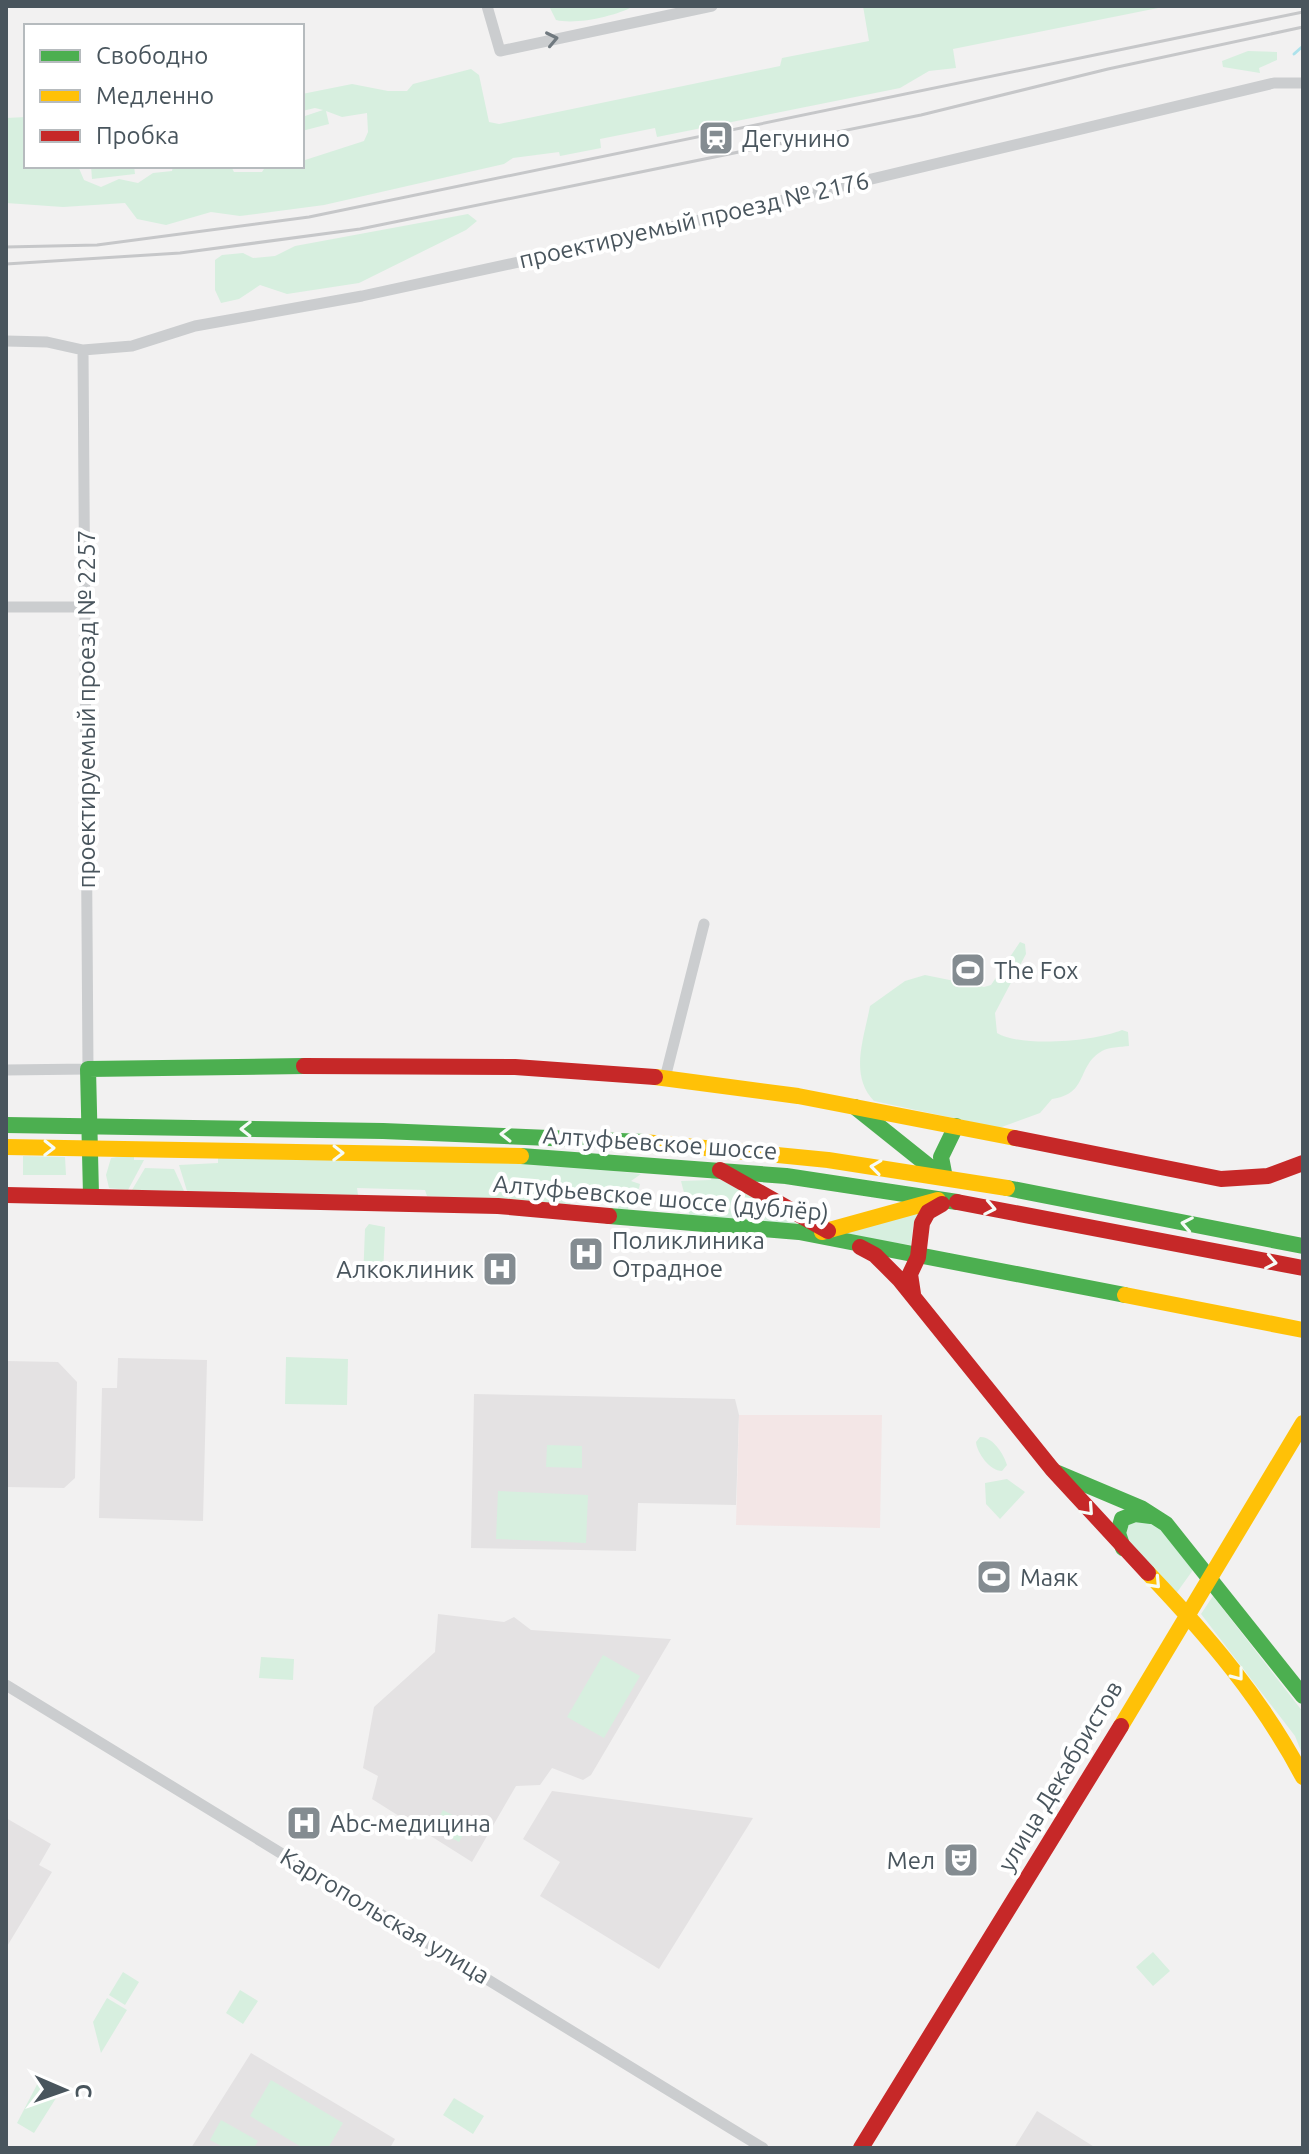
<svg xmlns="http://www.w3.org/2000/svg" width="1309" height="2154" font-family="Ubuntu,sans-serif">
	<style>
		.education { fill: #e4e2e3 }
		.medical { fill: #f3e6e6 }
		.green { fill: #d7efdf }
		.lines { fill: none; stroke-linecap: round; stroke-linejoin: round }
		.stream { stroke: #ade2eb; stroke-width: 3 }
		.street { stroke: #cbcdcf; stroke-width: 11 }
		.fast { stroke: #4caf50; stroke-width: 16 }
		.slow { stroke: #ffc107; stroke-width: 16 }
		.jam { stroke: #c62828; stroke-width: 16 }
		.rail { stroke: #c6c7c9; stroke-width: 3 }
		.oneway { stroke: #70797f }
		.oneway2 { stroke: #f6fbf6 }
		.labels { text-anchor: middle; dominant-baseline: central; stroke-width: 8; stroke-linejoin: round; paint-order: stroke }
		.poi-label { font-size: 24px; fill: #49555d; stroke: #fff; text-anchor: start }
		.street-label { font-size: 24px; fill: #49555d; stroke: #fff }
	</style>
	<rect width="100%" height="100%" fill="#f2f1f1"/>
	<path class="education" d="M118 1358 207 1360 203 1521 99 1518 102 1388H117Z
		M6 1361 58 1362 77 1382 75 1478 64 1488 6 1487Z
		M474 1394 735 1399 739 1415 736 1505 638 1503 636 1551 471 1548Z
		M438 1614 504 1622 514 1617 531 1630 671 1639 591 1775 583 1780 552 1768 540 1785 516 1786 472 1862 372 1799 378 1776 363 1768 374 1707 435 1652Z
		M552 1791 753 1818 659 1969 540 1896 560 1862 523 1839Z
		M6 1818 51 1844 39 1865 52 1872 6 1948Z
		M251 2053 395 2139 390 2148H191Z
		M1037 2111 1096 2148H1014Z"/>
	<path class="medical" d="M739 1415H882L880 1528 736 1525Z"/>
	<path class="green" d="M549 6H634C616 16 577 25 556 20Z
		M863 6H1168L953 49 956 68 929 71 900 88 657 137 655 128 600 139 601 148 560 156 559 152 513 158 504 164 324 205 240 216 211 212 166 225 137 219 125 203 63 207 6 203V118L26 117V166H78L84 180 101 187 119 179 138 183 153 173 172 171 173 166H231L234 172H262L266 166H302V161L364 141 368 132 367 113 342 117 326 111 329 124 302 131V117L323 110 315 108 302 111V94L352 84 388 91H407L413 84 471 69 479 75 489 122 499 124 780 66 782 58 869 41Z
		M1248 51 1277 52V60L1259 68 1260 73 1223 67 1222 61Z
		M91 166H134L135 174 92 179Z
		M468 214 477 221 466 230 359 283 287 294 260 285 239 299 221 303 215 290V260L222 255 243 253 253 258 275 256 295 246Z
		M1020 942 1025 944 1026 954 995 1013 997 1033C1022 1048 1096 1041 1122 1030L1128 1032 1129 1046C1121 1047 1108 1047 1102 1051 1076 1066 1089 1094 1052 1099L1040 1113 999 1128 874 1101C849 1075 864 1039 870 1006L905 981 925 975 984 987 991 985Z
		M134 1154V1160H144L128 1190 109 1188 106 1175 111 1158Z
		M23 1156 65 1157 66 1175H23Z
		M218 1156 615 1165V1171L641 1174 631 1181 640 1184C639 1194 629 1198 628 1210L618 1209V1202L572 1198 570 1205 427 1196 425 1190 357 1188 358 1195 187 1191 179 1165 218 1163Z
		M145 1168 174 1169 184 1191 132 1190Z
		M712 1175 795 1220 796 1224 690 1216 681 1181 711 1180Z
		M922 1207 913 1226 911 1245 847 1236 845 1231Z
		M369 1224 385 1227 383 1277 378 1281 363 1280 365 1229Z
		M286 1357 348 1359 347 1405 285 1404Z
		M980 1437C992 1436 1004 1454 1007 1465L1002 1471C990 1471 977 1453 976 1442Z
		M547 1445 582 1446V1468L546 1467Z
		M1007 1479 1025 1492 1000 1519 986 1504 985 1483Z
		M498 1491 588 1495 586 1543 496 1539Z
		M1140 1517 1159 1527 1193 1570 1175 1595 1123 1543 1121 1530Z
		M1213 1596 1303 1712V1756L1295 1736 1201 1614Z
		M603 1655 640 1676 604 1738 567 1717Z
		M261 1657 294 1659 293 1680 259 1678Z
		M443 1810 469 1824 459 1842 433 1828Z
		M1153 1952 1170 1971 1153 1986 1136 1967Z
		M123 1972 139 1982 125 2005 109 1995Z
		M240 1990 258 2001 243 2024 226 2013Z
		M107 1998 127 2010 101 2053 93 2022Z
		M42 2075 63 2087 34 2133 17 2123Z
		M271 2080 343 2123 328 2148H303L250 2116Z
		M454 2098 484 2116 473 2134 443 2115Z
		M221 2120 258 2141 254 2148H225L210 2140Z"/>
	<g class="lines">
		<path class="stream" d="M1303 6V8
			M1294 54 1303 46"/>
		<path class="street" d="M487 6 500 51 712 6
			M6 341 47 342 83 350 132 346 195 326 362 296 574 250 1274 83H1303
			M6 607H85
			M6 1070 88 1069 83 350
			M665 1078 704 924
			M6 1685 763 2148"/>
		<path class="fast" d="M855 1107 940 1175
			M6 1125 383 1131 644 1142
			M521 1156 786 1176 957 1202
			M945 1178 941 1157 956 1126
			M1007 1188 1303 1246
			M91 1195 88 1069 304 1066
			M609 1216 799 1232 1125 1295
			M1058 1473 1141 1508 1166 1524 1303 1696
			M1123 1548 1118 1533 1122 1519 1135 1514 1151 1516"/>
		<path class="slow" d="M655 1077 798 1096 1015 1138
			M644 1142 828 1160 1007 1188
			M6 1147 521 1156
			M822 1232 938 1200
			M1125 1295 1303 1330
			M1148 1573C1208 1636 1262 1699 1303 1777
			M1121 1726 1303 1423"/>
		<path class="jam" d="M304 1066 515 1067 655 1077
			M1015 1138 1221 1179 1268 1176 1303 1163
			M720 1170 828 1231
			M6 1195 498 1206 609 1216
			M957 1202 1303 1268
			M860 1247 875 1255 899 1279 1052 1469 1148 1573
			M913 1294 910 1274 918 1257 922 1223 928 1212 942 1204
			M861 2148 1121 1726"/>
		<path class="rail" d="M6 247 97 245 309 217 1303 12
			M6 264 180 253 360 229 921 115 1108 69 1303 27"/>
	</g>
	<defs><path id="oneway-chevron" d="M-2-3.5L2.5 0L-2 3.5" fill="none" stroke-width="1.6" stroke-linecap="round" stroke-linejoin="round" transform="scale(2)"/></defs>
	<use class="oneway" href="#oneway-chevron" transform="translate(552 39) rotate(-12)"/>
	<g class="oneway2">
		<use href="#oneway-chevron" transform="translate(246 1129) rotate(-179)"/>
		<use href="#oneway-chevron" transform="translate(506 1134) rotate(-179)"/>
		<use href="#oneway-chevron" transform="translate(49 1148) rotate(1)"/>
		<use href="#oneway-chevron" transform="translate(338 1153) rotate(1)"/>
		<use href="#oneway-chevron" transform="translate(876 1167) rotate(-172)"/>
		<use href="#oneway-chevron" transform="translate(990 1208) rotate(11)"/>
		<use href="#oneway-chevron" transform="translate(1187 1224) rotate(-169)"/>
		<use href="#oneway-chevron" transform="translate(1271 1262) rotate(11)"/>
		<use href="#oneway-chevron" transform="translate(1088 1510) rotate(48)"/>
		<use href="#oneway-chevron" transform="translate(1155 1583) rotate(47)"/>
		<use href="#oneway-chevron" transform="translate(1238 1675) rotate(52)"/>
	</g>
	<defs>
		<symbol id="station-square" viewBox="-11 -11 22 22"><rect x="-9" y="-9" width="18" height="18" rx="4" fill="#848c91" stroke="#fff"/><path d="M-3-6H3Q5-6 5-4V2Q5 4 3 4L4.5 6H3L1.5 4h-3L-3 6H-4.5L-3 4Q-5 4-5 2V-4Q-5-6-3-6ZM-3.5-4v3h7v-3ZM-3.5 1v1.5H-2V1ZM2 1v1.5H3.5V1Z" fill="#fff"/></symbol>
		<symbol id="stadium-square" viewBox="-11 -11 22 22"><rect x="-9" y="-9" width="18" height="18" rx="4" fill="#848c91" stroke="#fff"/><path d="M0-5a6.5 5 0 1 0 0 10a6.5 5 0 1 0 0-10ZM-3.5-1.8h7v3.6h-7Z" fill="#fff"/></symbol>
		<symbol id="hospital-square" viewBox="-11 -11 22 22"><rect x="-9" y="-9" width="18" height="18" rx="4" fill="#848c91" stroke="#fff"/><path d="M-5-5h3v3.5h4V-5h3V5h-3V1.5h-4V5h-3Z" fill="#fff"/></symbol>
		<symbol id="theatre-square" viewBox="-11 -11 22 22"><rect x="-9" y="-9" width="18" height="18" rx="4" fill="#848c91" stroke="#fff"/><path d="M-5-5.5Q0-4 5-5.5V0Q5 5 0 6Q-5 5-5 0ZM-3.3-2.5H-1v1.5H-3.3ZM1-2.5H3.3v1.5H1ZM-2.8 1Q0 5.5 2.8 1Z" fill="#fff"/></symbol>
	</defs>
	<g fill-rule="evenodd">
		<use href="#station-square" x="696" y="118" width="40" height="40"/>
		<use href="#stadium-square" x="948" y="950" width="40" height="40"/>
		<use href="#hospital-square" x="566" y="1234" width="40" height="40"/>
		<use href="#hospital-square" x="480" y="1249" width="40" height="40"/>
		<use href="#stadium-square" x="974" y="1557" width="40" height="40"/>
		<use href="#hospital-square" x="284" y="1803" width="40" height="40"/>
		<use href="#theatre-square" x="941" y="1840" width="40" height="40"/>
	</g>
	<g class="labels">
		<g class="poi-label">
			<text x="742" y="138">Дегунино</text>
			<text x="994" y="970">The Fox</text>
			<text x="612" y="1240">Поликлиника<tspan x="612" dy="28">Отрадное</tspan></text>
			<text x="474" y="1269" text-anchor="end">Алкоклиник</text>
			<text x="1020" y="1577">Маяк</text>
			<text x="330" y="1823">Abc-медицина</text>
			<text x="935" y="1860" text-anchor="end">Мел</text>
		</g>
		<g class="street-label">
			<text transform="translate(694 220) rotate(-13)">проектируемый проезд № 2176</text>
			<text transform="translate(86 709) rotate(-90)">проектируемый проезд № 2257</text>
			<text transform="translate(660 1143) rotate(4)">Алтуфьевское шоссе</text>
			<text transform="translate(661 1198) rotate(5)">Алтуфьевское шоссе (дублёр)</text>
			<text transform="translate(1060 1776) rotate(-59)">улица Декабристов</text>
			<text transform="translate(385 1916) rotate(31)">Каргопольская улица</text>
		</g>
	</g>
	<rect width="1309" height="2154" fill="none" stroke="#49555d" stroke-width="16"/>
	<rect x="24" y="24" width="280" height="144" fill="#ffffff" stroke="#b6bbbe" stroke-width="2"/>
	<rect x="40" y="50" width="40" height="12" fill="#4caf50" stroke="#b6bbbe" stroke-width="2"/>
	<text x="96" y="64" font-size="24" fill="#49555d">Свободно</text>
	<rect x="40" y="90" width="40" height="12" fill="#ffc107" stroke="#b6bbbe" stroke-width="2"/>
	<text x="96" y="104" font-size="24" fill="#49555d">Медленно</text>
	<rect x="40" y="130" width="40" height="12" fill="#c62828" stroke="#b6bbbe" stroke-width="2"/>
	<text x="96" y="144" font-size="24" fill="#49555d">Пробка</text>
	<g transform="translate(64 2090) rotate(92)" stroke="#ffffff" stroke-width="6" paint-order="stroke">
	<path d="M0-6L14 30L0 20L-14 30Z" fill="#49555d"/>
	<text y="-12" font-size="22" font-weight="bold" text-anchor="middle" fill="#49555d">С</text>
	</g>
</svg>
